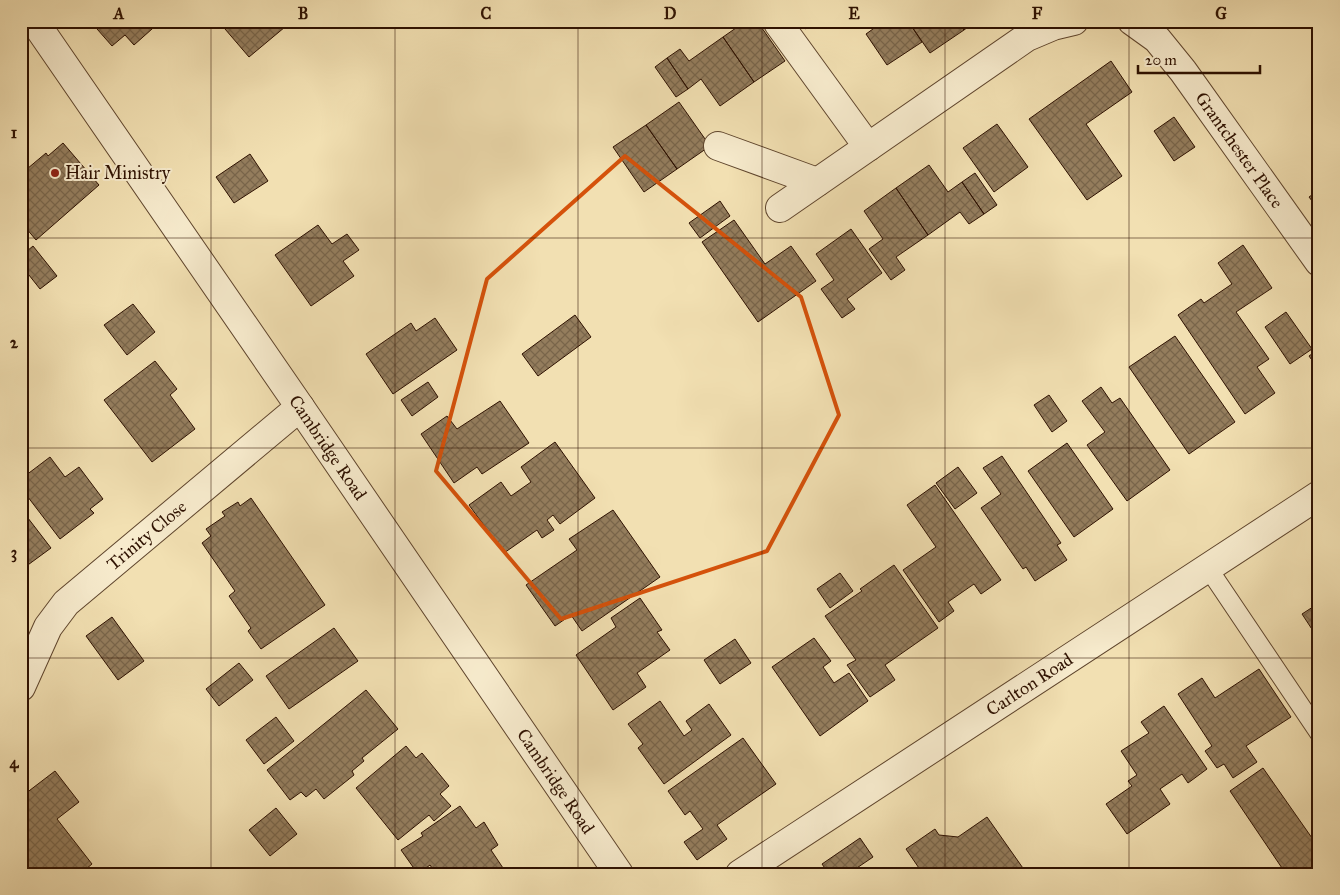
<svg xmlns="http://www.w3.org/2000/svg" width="1340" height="895" font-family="'IM FELL Great Primer',serif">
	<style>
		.building { fill: url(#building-cross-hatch); stroke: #2e1101 }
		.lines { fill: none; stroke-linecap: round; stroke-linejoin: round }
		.lane-casing { stroke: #5f452d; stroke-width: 20 }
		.street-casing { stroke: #5f452d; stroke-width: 30 }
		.lane { stroke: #f7ebcd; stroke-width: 18 }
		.street { stroke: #f7ebcd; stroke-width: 28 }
		.marked { fill: none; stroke: #d5520b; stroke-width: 4; stroke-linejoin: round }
		.grid { fill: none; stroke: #2e1101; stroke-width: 1; stroke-opacity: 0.55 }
		.poi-dot { fill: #8f2418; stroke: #f7ebcd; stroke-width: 2 }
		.labels { text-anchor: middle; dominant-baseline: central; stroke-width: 4; stroke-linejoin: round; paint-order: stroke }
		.street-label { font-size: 18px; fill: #2e1101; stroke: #f7ebcd }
		.poi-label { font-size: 18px; fill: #2e1101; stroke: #f7ebcd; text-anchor: start }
		.neatline { fill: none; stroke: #2e1101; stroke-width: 2 }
		.grid-label { font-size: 16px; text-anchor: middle; font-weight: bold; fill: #2e1101 }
	</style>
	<defs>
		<pattern id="building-cross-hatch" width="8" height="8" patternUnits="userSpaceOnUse" patternTransform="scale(1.25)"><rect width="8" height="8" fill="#947d5d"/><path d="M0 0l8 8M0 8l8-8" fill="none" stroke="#79654a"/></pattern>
	</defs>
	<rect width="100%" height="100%" fill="#f2e0b2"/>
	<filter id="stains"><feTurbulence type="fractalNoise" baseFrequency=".004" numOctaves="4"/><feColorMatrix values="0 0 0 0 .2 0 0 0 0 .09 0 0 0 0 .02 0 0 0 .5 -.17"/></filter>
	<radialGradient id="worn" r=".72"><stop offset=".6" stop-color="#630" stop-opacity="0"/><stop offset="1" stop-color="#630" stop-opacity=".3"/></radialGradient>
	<path class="building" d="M90 21H161L134 45 125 35 112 46Z
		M211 21H291V22L249 57 219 22 214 25Z
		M746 21H757L785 61 754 82 723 37Z
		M800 21H816L805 29Z
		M884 21H908L922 42 887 65 866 34Z
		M908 21H958L964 30 930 53Z
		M958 21H976L964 30Z
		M723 37 754 82 720 106 701 79 688 89 667 58 680 49 689 61Z
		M667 58 688 89 676 97 655 67Z
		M1111 61 1132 92 1086 124 1122 176 1087 200 1029 119Z
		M679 102 710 146 677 169 646 125Z
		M1174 117 1195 147 1174 161 1154 131Z
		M997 124 1028 167 994 192 963 148Z
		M646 125 677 169 644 192 613 147Z
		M63 143 99 185 36 240 21 222V174L46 153 48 156Z
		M250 154 268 181 234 203 216 177Z
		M929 165 948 192 962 182 984 214 969 224 960 212 928 235 896 188Z
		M975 173 997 205 984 214 962 182Z
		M896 188 928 235 896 257 905 270 891 280 869 249 883 239 864 211Z
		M1319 190V210L1309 197Z
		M720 201 730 216 700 238 689 223Z
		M734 220 765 264 791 246 816 281 758 322 702 242Z
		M318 225 332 244 347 234 359 250 343 261 354 276 311 306 275 255Z
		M851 229 882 273 847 299 855 309 842 318 821 289 834 280 816 254Z
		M1243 245 1272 288 1236 312 1269 359 1257 367 1275 393 1245 414 1178 315 1201 299 1204 303 1232 284 1218 263Z
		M33 246 57 276 40 289 21 265V256Z
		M133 304 155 332 127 355 104 325Z
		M1286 312 1312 349 1290 364 1265 327Z
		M575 315 591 337 538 376 522 354Z
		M435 318 457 350 393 394 366 354 411 323 416 331Z
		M1175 336 1235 422 1189 454 1129 367Z
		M1319 349V370L1309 356Z
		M155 361 177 389 170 395 195 429 152 462 104 400Z
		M428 382 438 397 412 416 401 400Z
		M1101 387 1112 403 1120 398 1170 470 1127 501 1087 445 1105 432 1082 401Z
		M1049 395 1067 421 1052 432 1034 405Z
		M500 401 529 443 482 474 477 467 454 483 421 434 447 416 457 429Z
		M555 442 595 498 560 524 553 515 547 520 554 530 542 538 537 530 504 553 469 505 501 482 511 496 531 482 521 467Z
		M1067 443 1113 509 1074 537 1028 471Z
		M1002 456 1061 543 1057 545 1067 560 1035 581 1026 567 1023 569 981 508 1001 494 983 468Z
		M50 457 65 477 79 467 103 499 90 509 94 513 60 539 21 488V479Z
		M958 467 977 493 955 509 936 483Z
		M935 485 1001 580 981 594 974 584 948 602 954 611 939 622 903 570 936 547 907 505Z
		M251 498 325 605 261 649 248 631 251 628 229 596 235 591 202 543 211 536 206 529 225 516 222 512 238 502 240 506Z
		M21 509 51 548 21 570Z
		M613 510 660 577 582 631 571 615 555 626 526 585 577 550 569 539Z
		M894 565 938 628 885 665 895 680 870 697 847 665 856 660 825 616 862 591 860 589Z
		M840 573 853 591 830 608 817 589Z
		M640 598 662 630 657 632 670 650 637 673 646 687 613 710 576 655 616 627 611 618Z
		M1319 603V640L1302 614Z
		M112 617 144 661 118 680 86 636Z
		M334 628 358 661 289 709 266 676Z
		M814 638 831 661 823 667 834 683 849 673 868 701 820 736 772 667Z
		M735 639 751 663 720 684 704 660Z
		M239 663 253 680 219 706 206 689Z
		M1259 669 1291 717 1246 746 1257 762 1233 778 1224 764 1217 768 1205 751 1212 746 1178 694 1202 678 1215 698Z
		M366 690 398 729 362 758 364 761 352 771 354 775 324 799 316 789 306 797 301 792 290 800 267 770Z
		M660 701 684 736 692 730 686 721 709 704 731 735 664 784 638 748 643 744 628 724Z
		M1164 706 1207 769 1188 783 1182 774 1160 789 1170 804 1127 834 1106 804 1132 786 1128 781 1137 775 1121 751 1149 733 1141 722Z
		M276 717 294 741 264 764 246 740Z
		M743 738 776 784 717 825 727 839 697 860 684 842 703 829 690 811 685 815 668 791Z
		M406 746 416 758 422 753 449 786 440 794 451 806 434 821 429 815 398 840 356 788Z
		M1263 768 1319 848V874H1286L1230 791Z
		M55 771 79 802 57 819 92 864 80 874H29L21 864V844L28 839 21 830V797Z
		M460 806 476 828 484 822 498 845 491 850 507 874H436L430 865 418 874 401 850 423 836 421 833Z
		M276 808 297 834 270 856 249 830Z
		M987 817 1025 871 1020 874H923L906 849 935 829 939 835 958 837Z
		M860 838 873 857 848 874H829L822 864Z"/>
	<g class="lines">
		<defs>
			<path id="lane" d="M1208 568 1319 733"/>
			<g id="street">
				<path id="s1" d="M34 21 300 407 619 874"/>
				<path id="s2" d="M1132 21 1157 39 1183 71 1319 262"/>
				<path d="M778 23 868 147"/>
				<path d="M718 146 817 182"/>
				<path d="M780 208 1027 37 1053 26 1074 21"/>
				<path id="s3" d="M21 687 48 627 66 603 300 407"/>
				<path id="s4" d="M740 874 1319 495"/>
			</g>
		</defs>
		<use href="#lane" class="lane-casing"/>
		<use href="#street" class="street-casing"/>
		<use href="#lane" class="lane"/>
		<use href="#street" class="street"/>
	</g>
	<path class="marked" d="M625 156 801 297 839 415 767 551 561 619 436 471 487 279Z"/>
	<path class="grid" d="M211 21V874M395 21V874M578 21V874M762 21V874M945 21V874M1129 21V874M21 238H1319M21 448H1319M21 658H1319"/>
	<circle class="poi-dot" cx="55" cy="173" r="5"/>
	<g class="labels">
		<g class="street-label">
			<text stroke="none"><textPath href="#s2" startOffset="169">Grantchester Place</textPath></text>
			<text stroke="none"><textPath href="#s1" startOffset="518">Cambridge Road</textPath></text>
			<text stroke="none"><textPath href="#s3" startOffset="201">Trinity Close</textPath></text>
			<text stroke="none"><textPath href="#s4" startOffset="346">Carlton Road</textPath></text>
			<text stroke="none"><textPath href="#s1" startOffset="922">Cambridge Road</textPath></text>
		</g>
		<g class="poi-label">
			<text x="65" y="173">Hair Ministry</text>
		</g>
	</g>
	<rect width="1340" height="895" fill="none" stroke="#f2e0b2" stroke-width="55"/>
	<path d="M1138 65v8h122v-8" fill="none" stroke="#2e1101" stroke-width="2.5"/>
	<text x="1145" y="65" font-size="15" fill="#2e1101" stroke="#f7ebcd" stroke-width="4" paint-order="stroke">20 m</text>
	<rect x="28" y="28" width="1284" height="840" class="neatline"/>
	<g class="grid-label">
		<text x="119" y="19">A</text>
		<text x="303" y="19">B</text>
		<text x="486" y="19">C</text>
		<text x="670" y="19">D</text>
		<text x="854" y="19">E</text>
		<text x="1037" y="19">F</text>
		<text x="1221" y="19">G</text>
		<text x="14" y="138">1</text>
		<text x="14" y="348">2</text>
		<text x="14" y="558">3</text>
		<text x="14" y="768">4</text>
	</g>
	<rect width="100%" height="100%" filter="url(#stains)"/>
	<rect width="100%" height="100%" fill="url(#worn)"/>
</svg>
